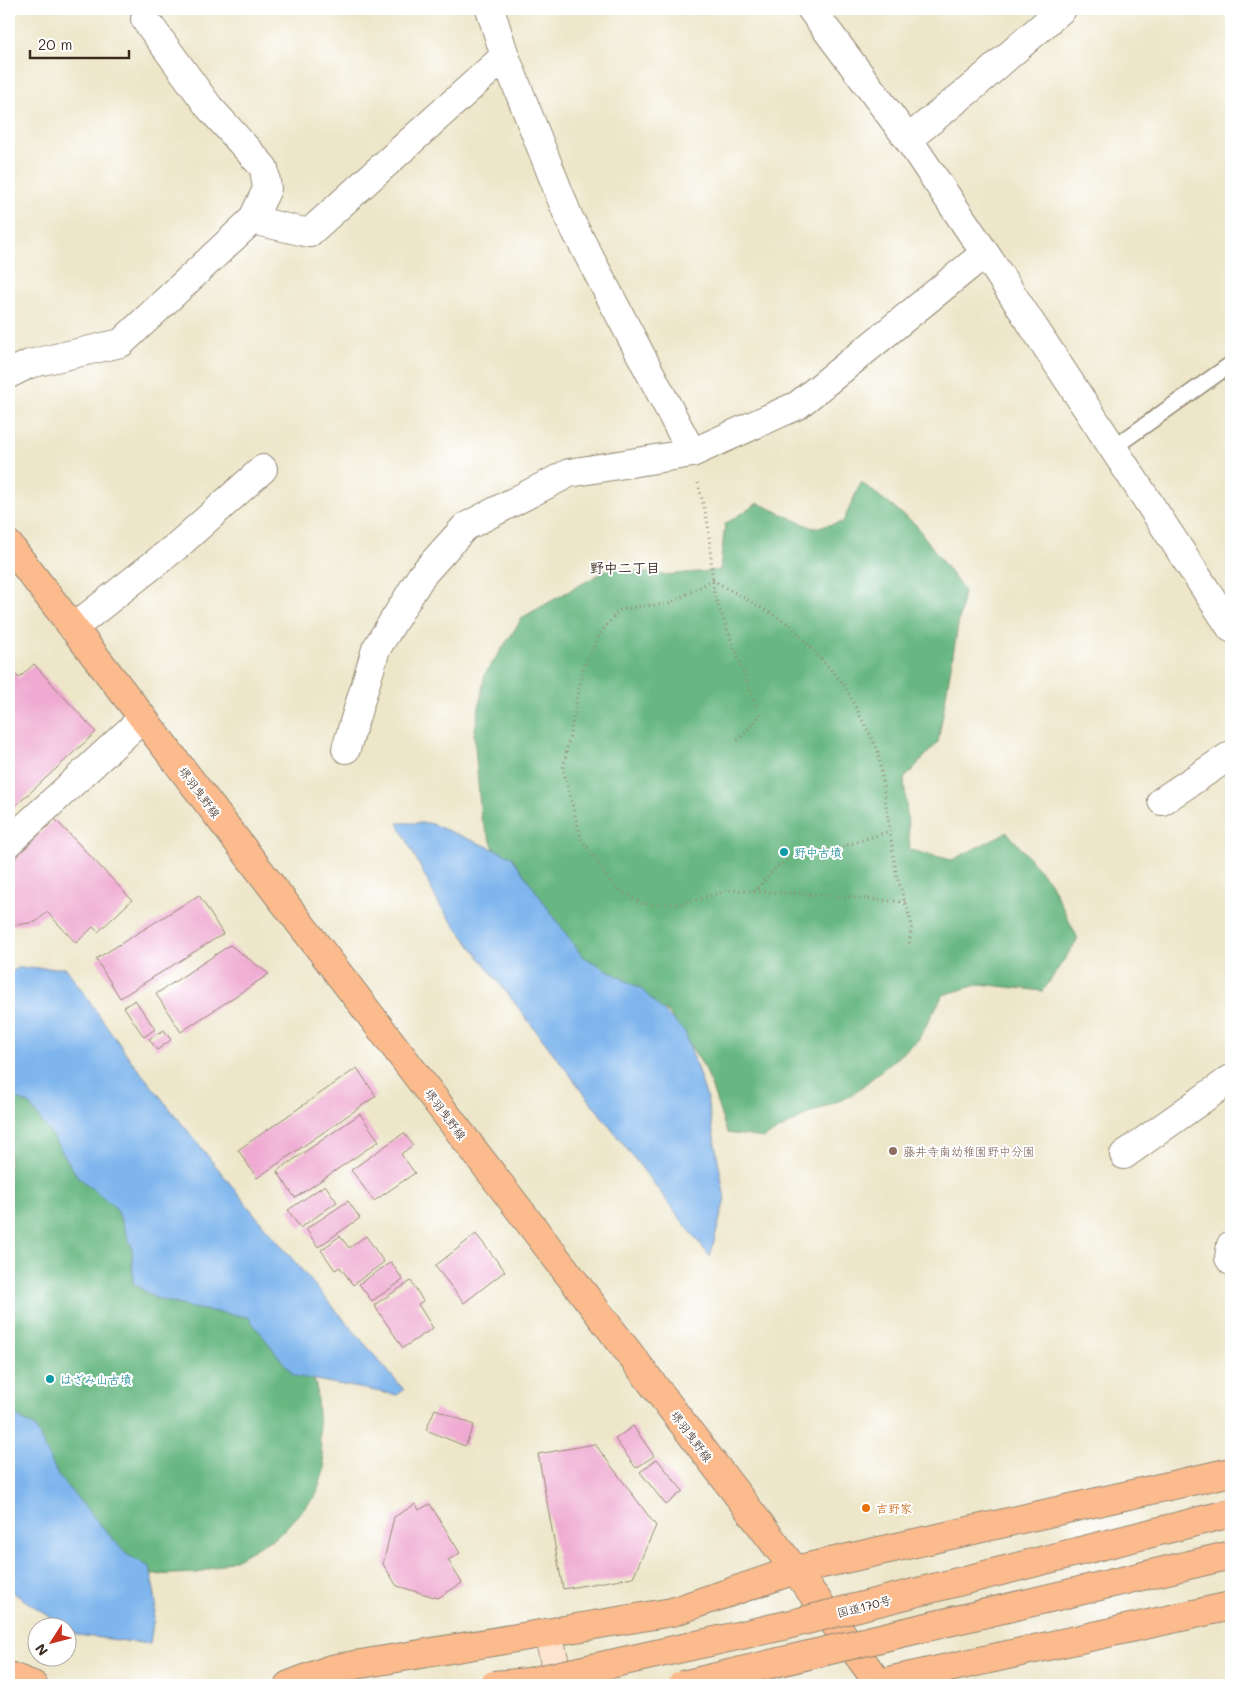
<svg xmlns="http://www.w3.org/2000/svg" width="1240" height="1694" font-family="Mali,'Klee One',sans-serif">
	<style>
		.forest { fill: #68b782; stroke: #527050 }
		.water { fill: #7eb5ed; stroke: #5c7086 }
		.building { fill: #efaad2 }
		.lines { fill: none; stroke-linecap: round; stroke-linejoin: round }
		.lane-casing { stroke: #948874; stroke-width: 18 }
		.street-casing { stroke: #948874; stroke-width: 30 }
		.secondary-casing { stroke: #948874; stroke-width: 30 }
		.primary-casing { stroke: #948874; stroke-width: 30 }
		.highway-casing { stroke: #948874; stroke-width: 30 }
		.path { stroke: #948874; stroke-width: 3; stroke-dasharray: 1 4; stroke-linecap: butt }
		.lane { stroke: #fff; stroke-width: 15 }
		.street { stroke: #fff; stroke-width: 28 }
		.secondary { stroke: #fde4d1; stroke-width: 28 }
		.primary { stroke: #fbbb8d; stroke-width: 28 }
		.highway { stroke: #fbbb8d; stroke-width: 28 }
		.highway-bridge-casing { stroke: #948874; stroke-width: 30; stroke-linecap: butt }
		.highway-bridge { stroke: #fbbb8d; stroke-width: 28 }
		.culture-dot { fill: #0f9aa8; stroke: #fff; stroke-width: 2 }
		.education-dot { fill: #8d6e63; stroke: #fff; stroke-width: 2 }
		.food-dot { fill: #e8710a; stroke: #fff; stroke-width: 2 }
		.labels { text-anchor: middle; dominant-baseline: central; stroke-width: 4; stroke-linejoin: round; paint-order: stroke }
		.street-label { font-size: 12px; fill: #3b2a1e; stroke: #fff }
		.culture-label { font-size: 12px; fill: #0d838f; stroke: #fff; text-anchor: start }
		.education-label { font-size: 12px; fill: #785e54; stroke: #fff; text-anchor: start }
		.food-label { font-size: 12px; fill: #c56008; stroke: #fff; text-anchor: start }
		.neighbourhood-label { font-size: 14px; font-weight: bold; fill: #3b2a1e; stroke: #fff }
	</style>
	<rect width="100%" height="100%" fill="#fff"/>
	<filter id="ink" filterUnits="userSpaceOnUse"><feTurbulence type="fractalNoise" baseFrequency=".02" numOctaves="2"/><feDisplacementMap in="SourceGraphic" scale="10" xChannelSelector="R" yChannelSelector="G"/><feConvolveMatrix kernelMatrix="1 2 1 2 8 2 1 2 1" color-interpolation-filters="sRGB"/></filter>
	<filter id="wash" filterUnits="userSpaceOnUse"><feTurbulence type="fractalNoise" baseFrequency=".0096" numOctaves="4" result="noise"/><feDisplacementMap in="SourceGraphic" scale="20" xChannelSelector="R" yChannelSelector="G"/><feGaussianBlur stdDeviation="1.12" result="paint"/><feColorMatrix in="noise" values="0 0 0 0 0 0 0 0 0 0 0 0 0 0 0 0 0 1.4 0 .05"/><feComposite in="paint" operator="in"/></filter>
	<g filter="url(#wash)">
		<rect width="100%" height="100%" fill="#ede6c9"/>
		<path class="forest" d="M861 482 915 524 964 591 938 742 904 779 910 850 952 860 1007 832 1050 882 1078 939 1043 991 980 984 943 995 918 1040 852 1095 808 1114 764 1138 727 1133 706 1070 669 1013 573 958 512 889 481 819 474 734 485 674 523 617 610 568 664 575 720 570 725 524 758 503 813 528 843 522Z
			M9 1090 62 1113 294 1341 316 1385 320 1442 325 1468 316 1495 279 1535 239 1558 198 1573 151 1575 9 1476Z"/>
		<path class="water" d="M398 823H429L511 856 582 956 641 989 685 1032 707 1098 725 1199 710 1257 440 906Z
			M18 968H66L130 1059 260 1221 404 1390 397 1395 294 1376 248 1317 192 1308 155 1298 133 1283 132 1247 116 1208 77 1176 53 1137 29 1104 9 1096V973Z
			M9 1412 35 1427 59 1477 126 1554 150 1567 156 1602 150 1644 77 1635 68 1629V1626H64L9 1590Z"/>
		<g id="blocks">
			<path class="building" d="M34 664 96 732 9 812V671L11 669 19 678Z
				M55 819 132 900 98 932 93 927 76 943 47 912 36 922 9 926V864Z
				M199 895 223 934 120 998 96 959Z
				M230 945 269 974 181 1032 156 994Z
				M135 1000 155 1029 144 1037 124 1007Z
				M164 1030 171 1040 157 1050 149 1039Z
				M357 1068 376 1096 257 1178 238 1150Z
				M360 1114 379 1141 295 1198 277 1171Z
				M404 1133 413 1145 401 1154 415 1173 374 1201 351 1170Z
				M325 1185 337 1202 300 1228 288 1210Z
				M348 1201 360 1218 318 1247 306 1229Z
				M476 1234 505 1271 464 1303 435 1266Z
				M340 1236 349 1248 366 1236 384 1262 353 1285 340 1267 335 1270 321 1250Z
				M391 1262 403 1280 372 1301 359 1284Z
				M411 1281 423 1301 418 1304 433 1328 403 1348 374 1305Z
				M435 1409 474 1425 465 1446 426 1430Z
				M633 1426 654 1456 636 1468 615 1439Z
				M595 1444 656 1526 633 1577 563 1589 538 1454Z
				M657 1459 683 1491 666 1505 640 1472Z
				M416 1504 419 1510 430 1504 460 1553 448 1560 462 1583 438 1598 397 1586 383 1564 394 1517Z"/>
		</g>
	</g>
	<g filter="url(#ink)">
		<use href="#blocks" fill-opacity="0" stroke="#948874" stroke-width="1"/>
		<g class="lines">
			<defs>
				<path id="lane" d="M1113 448 1231 364"/>
				<path id="street" d="M490 9 505 56
					M811 9 908 139 985 253 1231 628
					M145 19 209 107 264 168 267 189 252 220
					M908 139 975 85 1062 9
					M9 374 29 364 121 343 252 220 309 233 505 56 569 218 692 453
					M73 628 177 546 263 469
					M346 749 376 649 422 575 465 527 569 473 692 453 798 405 985 253
					M1162 801 1231 755
					M9 842 143 718
					M1124 1155 1231 1079
					M1231 1245 1229 1258 1231 1261"/>
				<path id="secondary" d="M548 1633 560 1685"/>
				<path id="primary" d="M9 545 143 718 795 1570 880 1685"/>
				<path id="highway" d="M9 1676 33 1685
					M289 1685 331 1669 672 1612 795 1570 1231 1472
					M870 1685 1231 1606"/>
			</defs>
			<use href="#lane" class="lane-casing"/>
			<use href="#street" class="street-casing"/>
			<use href="#secondary" class="secondary-casing"/>
			<use href="#primary" class="primary-casing"/>
			<use href="#highway" class="highway-casing"/>
			<path class="path" d="M698 483 708 524 714 594 760 716 735 743
				M754 892 776 867 802 851 832 850 890 831
				M905 902 811 894 731 890 681 904H643L613 886 581 838 563 769 583 669 599 635 619 610 643 606 668 604 713 580 789 624 843 683 878 750 896 873 912 925 909 944"/>
			<use href="#lane" class="lane"/>
			<use href="#street" class="street"/>
			<use href="#secondary" class="secondary"/>
			<use href="#primary" class="primary"/>
			<use href="#highway" class="highway"/>
			<defs>
				<path id="highway-bridge" d="M494 1685 529 1682 787 1625 1231 1513
					M682 1685 1231 1555"/>
			</defs>
			<use href="#highway-bridge" class="highway-bridge-casing"/>
			<use href="#highway-bridge" class="highway-bridge"/>
		</g>
	</g>
	<g class="culture-dot">
		<circle cx="784" cy="852" r="5"/>
		<circle cx="50" cy="1379" r="5"/>
	</g>
	<circle class="education-dot" cx="893" cy="1151" r="5"/>
	<circle class="food-dot" cx="866" cy="1508" r="5"/>
	<g class="labels">
		<g class="street-label">
			<text transform="translate(200 792) rotate(53)">堺羽曳野線</text>
			<text transform="translate(446 1114) rotate(53)">堺羽曳野線</text>
			<text transform="translate(692 1436) rotate(53)">堺羽曳野線</text>
			<text transform="translate(864 1606) rotate(-14)">国道170号</text>
		</g>
		<g class="culture-label">
			<text x="794" y="852">野中古墳</text>
			<text x="60" y="1379">はざみ山古墳</text>
		</g>
		<g class="education-label">
			<text x="903" y="1151">藤井寺南幼稚園野中分園</text>
		</g>
		<g class="food-label">
			<text x="876" y="1508">吉野家</text>
		</g>
		<g class="neighbourhood-label">
			<text x="625" y="567">野中二丁目</text>
		</g>
	</g>
	<rect width="1240" height="1694" fill="none" stroke="#fff" stroke-width="30"/>
	<g transform="translate(52 1642) rotate(234)"><circle r="24" fill="#ffffff" stroke="#b1aaa5"/>
	<path d="M0-4L9 19L0 12L-9 19Z" fill="#c8321e"/>
	<text y="-8" font-size="14" font-weight="bold" text-anchor="middle" fill="#3b2a1e">N</text>
	</g>
	<path d="M30 50v8h99v-8" fill="none" stroke="#3b2a1e" stroke-width="2.5"/>
	<text x="38" y="50" font-size="15" fill="#3b2a1e" stroke="#ffffff" stroke-width="4" paint-order="stroke">20 m</text>
</svg>
